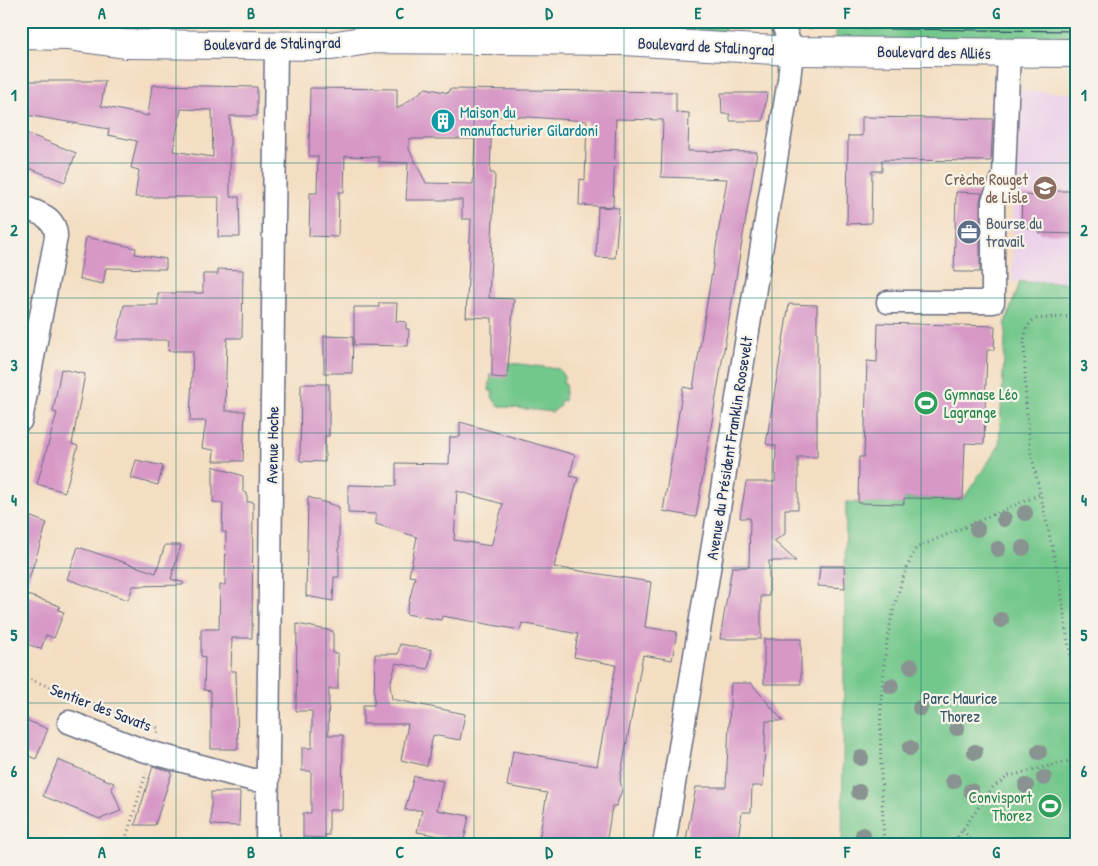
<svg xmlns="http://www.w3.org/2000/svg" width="1098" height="866" font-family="'Patrick Hand',sans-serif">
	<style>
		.built { fill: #ecd1ea }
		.green { fill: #72c78b; stroke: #467b74 }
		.building { fill: #d798c7; fill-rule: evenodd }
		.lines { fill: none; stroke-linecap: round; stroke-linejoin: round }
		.minor-casing { stroke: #676c81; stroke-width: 25 }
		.major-casing { stroke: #676c81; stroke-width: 30 }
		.path { stroke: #676c81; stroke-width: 3; stroke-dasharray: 1 4; stroke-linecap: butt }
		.minor { stroke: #fff; stroke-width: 22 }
		.major { stroke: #fff; stroke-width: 28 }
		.tram { stroke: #1b2f5e; stroke-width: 1 }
		.tree { fill: #899391 }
		.grid { fill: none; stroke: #0f766e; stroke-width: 1; stroke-opacity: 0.55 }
		.labels { text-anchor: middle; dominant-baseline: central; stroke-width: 4.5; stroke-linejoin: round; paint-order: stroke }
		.street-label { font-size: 16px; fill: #1b2f5e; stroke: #f7f3e8 }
		.culture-label { font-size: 16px; fill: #0d838f; stroke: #f7f3e8; text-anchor: start }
		.education-label { font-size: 16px; fill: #785e54; stroke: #f7f3e8; text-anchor: end }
		.service-label { font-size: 16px; fill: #4e5e75; stroke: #f7f3e8; text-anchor: start }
		.leisure-label { font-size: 16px; fill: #27864d; stroke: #f7f3e8; text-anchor: start }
		.park-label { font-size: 16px; fill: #315569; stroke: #f7f3e8 }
		.neatline { fill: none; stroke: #0f766e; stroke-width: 2 }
		.grid-label { font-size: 16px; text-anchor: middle; font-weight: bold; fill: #0f766e }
	</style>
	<rect width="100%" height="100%" fill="#f7f3e8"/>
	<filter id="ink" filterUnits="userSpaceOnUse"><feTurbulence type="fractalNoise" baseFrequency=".02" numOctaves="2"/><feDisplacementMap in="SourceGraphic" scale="10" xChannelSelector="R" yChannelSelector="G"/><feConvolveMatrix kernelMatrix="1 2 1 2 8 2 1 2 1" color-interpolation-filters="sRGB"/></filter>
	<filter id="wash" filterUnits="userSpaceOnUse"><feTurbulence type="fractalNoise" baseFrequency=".0096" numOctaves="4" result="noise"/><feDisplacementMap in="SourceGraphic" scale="20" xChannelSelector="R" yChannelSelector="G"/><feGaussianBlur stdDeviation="1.12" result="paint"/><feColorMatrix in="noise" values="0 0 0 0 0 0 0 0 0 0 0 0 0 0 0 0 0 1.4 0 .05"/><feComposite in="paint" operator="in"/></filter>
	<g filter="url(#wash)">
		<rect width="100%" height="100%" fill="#f4dec2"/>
		<path class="built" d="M1014 90 1077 94V283L1012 282Z"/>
		<path class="green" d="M324 21H725V32L324 28Z
			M836 21H1077V43L836 40Z
			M1020 282 1077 283V845H842L846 502 903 504 904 498 963 499 999 446 1006 321Z
			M504 362 559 369 564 377 563 384H566L564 401 560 400V406L553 412 498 406 492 397 493 391H489L491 374 495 375Z"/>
		<g id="blocks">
			<path class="building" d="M21 81H105L101 106 148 116 152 85 257 87V116H230V197H239L240 237H218L219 197H135L139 170 131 168 137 141 108 135 109 129 21 114ZM181 109 212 110 213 157 173 151Z
				M310 88 397 89V109L426 88 449 93V89L676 92V112L689 113 688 151 757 152 696 517 663 511 683 387 693 389 727 179 661 177 663 120 616 119 613 207 579 205 580 179 585 180 587 121 529 117 492 116 490 173H494L495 177 489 298 514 299 507 378 492 377V318L466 317 471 219H462V200H406L408 163 379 162V157L345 156 344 192H339L338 237 309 236 310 193H317L318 156H309ZM409 139H475L473 184 426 183 409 149Z
				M721 93H767L763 121H730V114H722Z
				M862 117 993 119 991 161 882 160V171H872L871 223 847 224 848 136H862Z
				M21 131 76 153 65 182 21 165Z
				M1040 191H1077V234L1039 233V228L1021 227 1022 195 1040 196Z
				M956 192 982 193 980 201V272H954Z
				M598 207 619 208 615 258 596 257Z
				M86 237 136 248 135 254 166 259V269L106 268 103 284 79 279Z
				M218 269 243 270 242 338H227L225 411H245L243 461H213L214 450 202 448 206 421H190L193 351H168L169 340H117L124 305H158V293H203V274H218Z
				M379 303H397L396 321 406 322V329H409L408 346 354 345V307H379Z
				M789 304 817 305V457H798V509H785V534L774 541 796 561H769V596H761V639H720L732 567H749L750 518H740L746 482H775L776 446 766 444Z
				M878 323 995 326 994 350H987L984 444 965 443 963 499 904 498V504L858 503 859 457H864L867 361 877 362Z
				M324 336 353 337 352 373H324Z
				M61 369 85 374 72 444 78 446 65 492 37 484 57 413 53 412Z
				M301 384H329V436H325V462L300 461Z
				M460 422 575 455 570 476 578 478 554 567 651 582 645 627 677 632 672 660 643 655 620 779 622 790 616 806H612L606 845H538L547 793 507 786 513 751 597 766 616 665 574 657 578 634 522 623 520 630 442 616 441 620 406 614 415 577 409 576 417 537 376 524V514L348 513V485L396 486V463L449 464 450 437H460ZM457 491 503 504 491 546 454 540Z
				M136 460 163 466 158 485 131 478Z
				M213 466 243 476V492L247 493V502H253L252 638H232L231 671H236L238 749H211V691L204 690 205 657 201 656V629H219L220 585H225L226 532H222L223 503 213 502Z
				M308 497 339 507V577H334L333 601 306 596Z
				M21 513 47 523 25 591 21 590Z
				M165 545H181L171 579 184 583 183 585 133 586 128 600 67 579 78 547 156 573Z
				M820 566H844L845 588 818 586Z
				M21 593 60 606 58 610 64 612 54 638 46 635 41 649 21 642Z
				M297 624 333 631V653H338V689H329L328 735H343L342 810H329V835H325V838L303 837V813H311V771H302V748H312V711H296Z
				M764 639H801V684H764Z
				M400 644 432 650 428 669 396 663 390 685 392 699 465 714 460 740 433 735 427 766 401 760 408 724H363V705H374L375 654H398Z
				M731 683H751L783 721H766L763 786H752L751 812H742L737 845H685L696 787H726Z
				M21 718 48 729 36 759 21 753Z
				M58 760 114 783 112 789 121 811 100 819 43 796Z
				M153 766 172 772 155 825H135Z
				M414 776 443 781 437 810 469 816 464 840 417 832 422 810H405Z
				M211 792H240L239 826 211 825Z"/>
		</g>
	</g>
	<g filter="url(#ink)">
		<use href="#blocks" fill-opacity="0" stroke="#676c81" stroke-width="1"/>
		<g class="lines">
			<defs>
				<path id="minor" d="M21 206C38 213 56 216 56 237L21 420
					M888 302H993V201L1004 175 1009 52
					M69 722 142 750 253 780 268 779
					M267 845 276 46
					M664 845 789 80 792 51 782 21"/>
				<path id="major" d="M21 35 68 36 125 44 331 46 374 39 624 41 792 51 1077 53"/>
			</defs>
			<use href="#minor" class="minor-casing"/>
			<use href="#major" class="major-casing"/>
			<path class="path" d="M828 21V28
				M1077 316 1034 319 1027 327 1024 341 1026 406 1031 453 1060 582 1066 630 1077 690
				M21 676 158 728 157 733
				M963 830 971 840 1002 845
				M124 845 146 773
				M884 845C880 748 871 637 916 548L1041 494
				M952 845 993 787 1009 776 1077 759
				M1070 845 1077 841"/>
			<use href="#minor" class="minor"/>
			<use href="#major" class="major"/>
			<path class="tram" d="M107 21 1077 31"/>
		</g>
		<g class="tree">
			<circle cx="1025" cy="513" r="8"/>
			<circle cx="1004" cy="519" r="8"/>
			<circle cx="977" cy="529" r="8"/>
			<circle cx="1023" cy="548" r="8"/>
			<circle cx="998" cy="549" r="8"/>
			<circle cx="1001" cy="620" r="8"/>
			<circle cx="911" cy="666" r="8"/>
			<circle cx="891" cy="686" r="8"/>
			<circle cx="920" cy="708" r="8"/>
			<circle cx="957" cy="728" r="8"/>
			<circle cx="910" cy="748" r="8"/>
			<circle cx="975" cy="752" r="8"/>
			<circle cx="1039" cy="752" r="8"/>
			<circle cx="861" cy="758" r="8"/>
			<circle cx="1044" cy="778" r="8"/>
			<circle cx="953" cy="781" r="8"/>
			<circle cx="1026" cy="786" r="8"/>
			<circle cx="971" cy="791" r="8"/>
			<circle cx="859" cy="792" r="8"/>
			<circle cx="863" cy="835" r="8"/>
		</g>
	</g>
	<path class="grid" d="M176 21V845M326 21V845M474 21V845M624 21V845M772 21V845M921 21V845M21 163H1077M21 298H1077M21 433H1077M21 568H1077M21 703H1077"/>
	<defs>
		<symbol id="building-disc" viewBox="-11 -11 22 22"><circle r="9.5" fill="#0f9aa8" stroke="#f7f3e8"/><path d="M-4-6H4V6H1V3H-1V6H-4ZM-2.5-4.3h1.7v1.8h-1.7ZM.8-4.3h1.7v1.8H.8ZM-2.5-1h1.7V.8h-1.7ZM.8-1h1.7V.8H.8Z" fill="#fff"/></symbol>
		<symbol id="school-disc" viewBox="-11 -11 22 22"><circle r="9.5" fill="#8d6e63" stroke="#f7f3e8"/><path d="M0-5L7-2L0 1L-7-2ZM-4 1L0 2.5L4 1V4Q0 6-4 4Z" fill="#fff"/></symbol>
		<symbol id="office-disc" viewBox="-11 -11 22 22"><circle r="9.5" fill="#5c6f8a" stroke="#f7f3e8"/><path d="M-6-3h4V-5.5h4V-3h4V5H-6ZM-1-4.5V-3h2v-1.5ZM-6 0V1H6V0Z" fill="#fff"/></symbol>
		<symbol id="stadium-disc" viewBox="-11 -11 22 22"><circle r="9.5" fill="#2e9e5b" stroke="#f7f3e8"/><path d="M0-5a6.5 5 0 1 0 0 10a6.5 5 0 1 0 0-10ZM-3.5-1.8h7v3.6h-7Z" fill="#fff"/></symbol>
	</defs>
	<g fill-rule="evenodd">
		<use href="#building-disc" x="429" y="107" width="28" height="28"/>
		<use href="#school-disc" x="1031" y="174" width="28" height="28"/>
		<use href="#office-disc" x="955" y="218" width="28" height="28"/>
		<use href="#stadium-disc" x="912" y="389" width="28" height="28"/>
		<use href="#stadium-disc" x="1036" y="792" width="28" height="28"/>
	</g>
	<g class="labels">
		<g class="street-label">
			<text transform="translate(272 43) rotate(-1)">Boulevard de Stalingrad</text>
			<text transform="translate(706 46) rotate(3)">Boulevard de Stalingrad</text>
			<text transform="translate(934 52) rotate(1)">Boulevard des Alliés</text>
			<text transform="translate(272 445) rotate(-89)">Avenue Hoche</text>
			<text transform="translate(729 448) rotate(-81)">Avenue du Président Franklin Roosevelt</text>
			<text transform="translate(101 707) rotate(21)">Sentier des Savats</text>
		</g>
		<g class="culture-label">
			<text x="460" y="112">Maison du<tspan x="460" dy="18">manufacturier Gilardoni</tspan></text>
		</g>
		<g class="education-label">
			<text x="1028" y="179">Crèche Rouget<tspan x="1028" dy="18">de Lisle</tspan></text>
		</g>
		<g class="service-label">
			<text x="986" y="223">Bourse du<tspan x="986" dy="18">travail</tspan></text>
		</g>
		<g class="leisure-label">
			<text x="944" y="394">Gymnase Léo<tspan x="944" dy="18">Lagrange</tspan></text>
			<text x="1032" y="797" text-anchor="end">Convisport<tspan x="1032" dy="18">Thorez</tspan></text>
		</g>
		<g class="park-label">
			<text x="960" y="698">Parc Maurice<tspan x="960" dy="18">Thorez</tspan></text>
		</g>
	</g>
	<rect width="1098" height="866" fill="none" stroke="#f7f3e8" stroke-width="55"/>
	<rect x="28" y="28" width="1042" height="810" class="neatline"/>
	<g class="grid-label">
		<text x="102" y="19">A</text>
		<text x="251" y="19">B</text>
		<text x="400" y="19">C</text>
		<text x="549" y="19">D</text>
		<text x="698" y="19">E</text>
		<text x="847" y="19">F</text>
		<text x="996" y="19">G</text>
		<text x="14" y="101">1</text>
		<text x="1084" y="101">1</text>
		<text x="14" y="236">2</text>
		<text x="1084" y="236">2</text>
		<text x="14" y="371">3</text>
		<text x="1084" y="371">3</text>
		<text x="14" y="506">4</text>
		<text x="1084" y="506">4</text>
		<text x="14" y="641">5</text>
		<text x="1084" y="641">5</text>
		<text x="14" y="777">6</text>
		<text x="1084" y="777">6</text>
		<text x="102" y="858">A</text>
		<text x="251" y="858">B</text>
		<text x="400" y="858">C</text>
		<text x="549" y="858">D</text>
		<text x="698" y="858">E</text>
		<text x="847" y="858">F</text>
		<text x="996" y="858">G</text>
	</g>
</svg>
